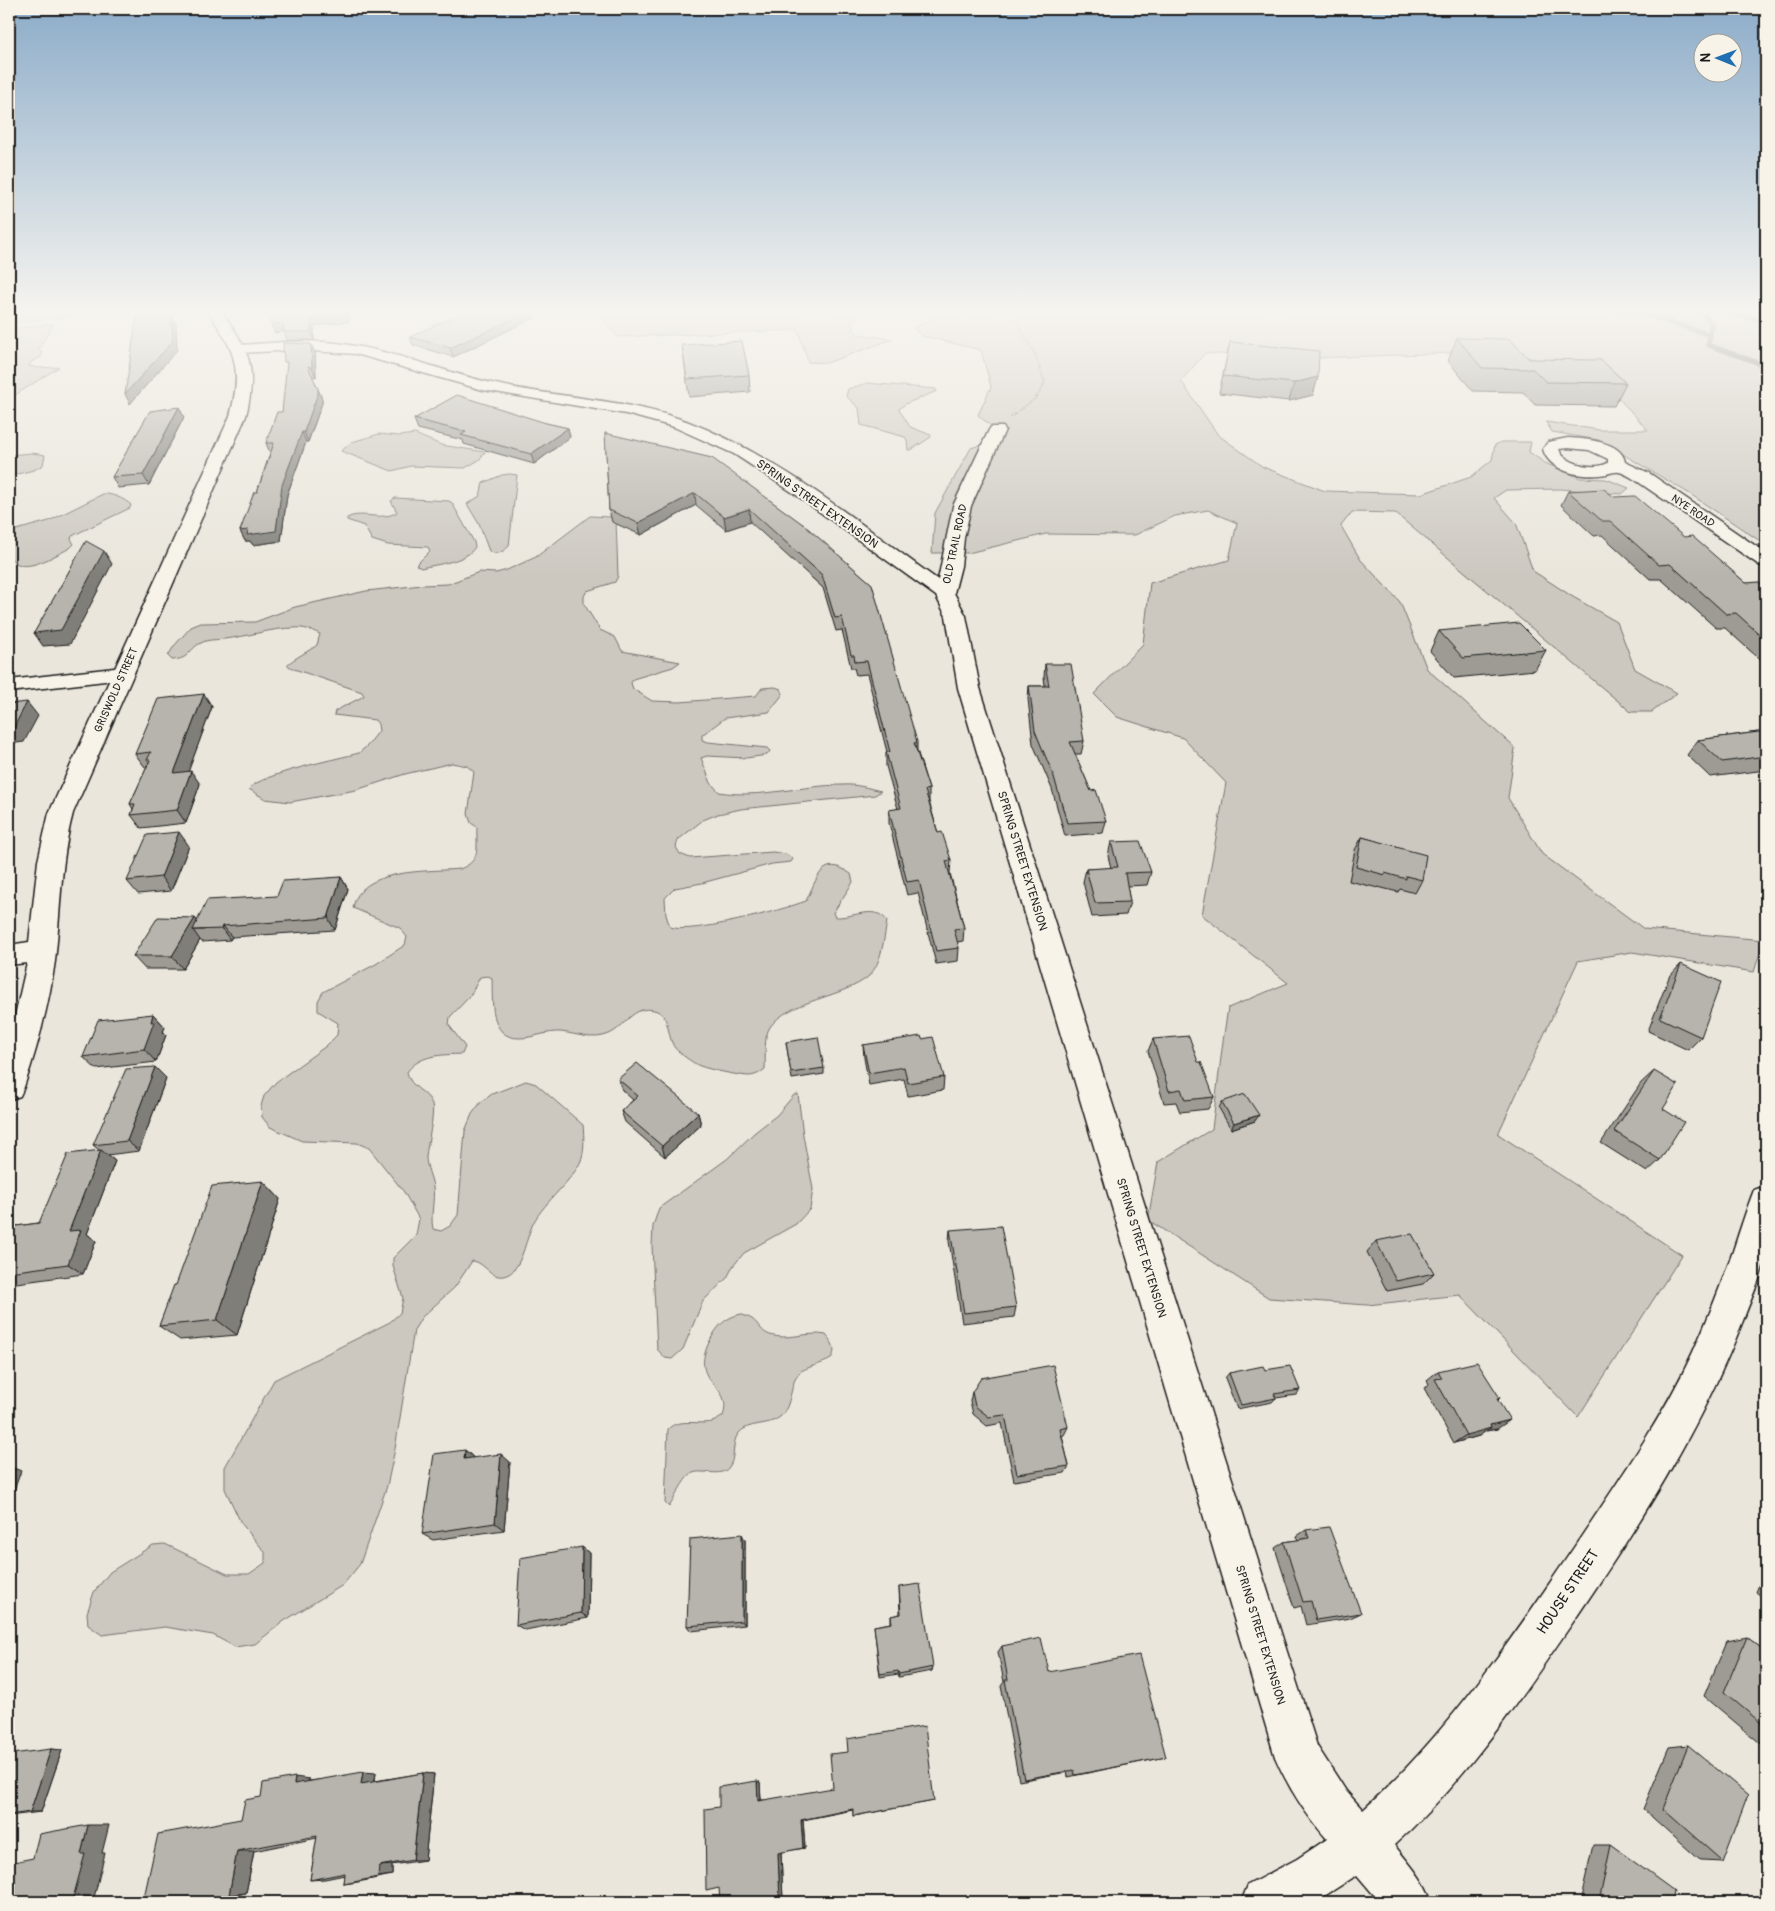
<svg xmlns="http://www.w3.org/2000/svg" width="1775" height="1911" font-family="Pangolin,sans-serif">
	<style>
		.green { fill: #ccc8c0; stroke: #74726e }
		.lines { fill: none; stroke-linecap: round; stroke-linejoin: round }
		.stream { stroke: #6d6c68; stroke-width: 5 }
		.street-casing { stroke: #1c1c1c; stroke-width: 3 }
		.secondary-casing { stroke: #1c1c1c; stroke-width: 3 }
		.path { stroke: #1c1c1c; stroke-width: 2; stroke-dasharray: 0.5 2; stroke-linecap: butt }
		.street { fill: #f7f3e8; fill-rule: evenodd }
		.secondary { fill: #f7f3e8; fill-rule: evenodd }
		.wall { fill: #9d9b94; stroke: #1c1c1c }
		.shaded-wall { fill: #7f7e78; stroke: #1c1c1c }
		.building { fill: #b6b4ac; stroke: #1c1c1c }
		.labels { text-anchor: middle; dominant-baseline: central; stroke-width: 4; stroke-linejoin: round; paint-order: stroke }
		.far-street-label { font-size: 11px; fill: #1c1c1c; stroke: #f7f3e8 }
		.street-label { font-size: 12px; fill: #1c1c1c; stroke: #f7f3e8 }
		.near-street-label { font-size: 15px; fill: #1c1c1c; stroke: #f7f3e8 }
	</style>
	<rect width="100%" height="100%" fill="#eae6dc"/>
	<filter id="ink" filterUnits="userSpaceOnUse"><feTurbulence type="fractalNoise" baseFrequency=".02" numOctaves="2"/><feDisplacementMap in="SourceGraphic" scale="10" xChannelSelector="R" yChannelSelector="G"/><feConvolveMatrix kernelMatrix="1 2 1 2 8 2 1 2 1" color-interpolation-filters="sRGB"/></filter>
	<g filter="url(#ink)">
		<path class="green" d="M9 310H88L89 311 86 315 9 323Z
			M593 310H862L851 324 857 334 893 339 827 363 808 362 798 330 618 337Z
			M994 310H1766V545L1690 494 1599 440 1552 432 1546 422 1600 430H1648L1596 374 1524 356 1452 353 1289 359 1205 353 1181 381 1218 435 1263 467 1325 491 1421 494 1471 477 1492 460 1495 445 1501 442H1531L1529 452 1545 463 1580 478 1606 479 1629 488 1622 494 1561 489 1506 490 1494 498 1516 523 1533 571 1573 597 1617 622 1635 669 1677 693 1652 712H1631L1395 513 1352 512 1341 526 1360 559 1400 602 1427 669 1515 748 1508 798 1542 854 1644 929 1764 940 1754 972 1632 952 1578 961 1498 1134 1682 1255 1578 1417 1460 1295 1367 1305 1269 1298 1148 1220 1158 1162 1212 1129 1223 1041 1228 1008 1288 983 1202 915 1226 783 1183 738 1117 717 1094 694 1143 644 1150 583 1229 560 1237 523 1208 510 1175 516 1135 535 1046 534 968 553H932L935 513 971 448 1004 437 978 415 991 387 981 350 922 336 913 328 952 311 970 315 997 314Z
			M50 324H53L52 327 38 350 42 353 41 357 31 362 29 366 38 368 59 367 9 399V328H21Z
			M867 383 936 389 937 391 905 404 899 409 910 427 931 435V437L911 450H908L907 440 905 437 861 425 859 408 846 396 848 389Z
			M379 434 399 436 415 434 441 445 485 452 479 460 465 468 411 466 392 471 341 451 352 442Z
			M32 453 45 455 43 465 34 470 9 476V455Z
			M510 474 517 475 509 546C503 552 497 556 489 551L479 524 467 504 480 496 483 483 502 475Z
			M103 494C111 493 125 499 131 505L130 508 72 536 71 539 74 544 70 548C58 554 30 571 18 564 14 563 12 559 9 556V532L49 521Z
			M395 498 449 501 452 503 474 542 475 547C466 562 437 564 421 568L416 565 430 551 428 547 388 545 372 540 364 526 347 520V518C362 510 382 522 397 512L391 501Z
			M590 516 610 517 616 520 618 576 615 582 587 591 584 596V604L600 630 615 637 622 651 680 662 673 667 633 679 631 683 633 689 652 701 680 702 756 696 762 688 775 687 781 689 783 694 769 712 725 718 702 735V740L708 742 767 748 770 751 767 755 746 758 707 756 701 758 711 783 719 792C760 799 802 785 843 785 856 784 868 788 881 791L875 795 741 809 718 814 703 820 678 840 676 847 680 854 690 858 773 852 786 854 793 859 791 862 772 864 702 883 675 888 665 898 666 915 670 927C692 935 782 910 806 901 817 879 822 853 851 874L853 882 833 913 835 917C853 918 876 904 887 921 884 938 882 963 869 976 846 997 788 1000 770 1027 763 1037 766 1057 765 1069 760 1073 755 1076 748 1076 736 1075 711 1070 700 1066 693 1063 680 1054 675 1048 666 1036 671 1014 654 1010 632 1005 626 1027 609 1034 593 1041 578 1034 561 1032 547 1031 533 1038 520 1038 488 1039 493 999 492 978L488 976 480 977 470 996 450 1017 449 1025 465 1047 462 1054C442 1055 420 1054 407 1072 410 1089 427 1090 432 1104 435 1115 427 1144 426 1157 426 1167 432 1178 433 1187 435 1201 430 1215 433 1229L441 1231 450 1226 458 1215 465 1131 472 1114 481 1102 492 1094 526 1081 536 1084 583 1125C584 1135 585 1153 580 1163 570 1183 540 1206 532 1226 526 1239 522 1266 509 1274 492 1283 486 1262 472 1261L455 1287 422 1317 414 1330 395 1449 387 1486 360 1564 343 1585 284 1621 255 1644 235 1647 213 1635 165 1627 102 1635 88 1625 87 1613 94 1592 110 1572 153 1545 165 1544 227 1574H249L265 1563V1552L241 1523 225 1489V1467L274 1380 390 1322 400 1313 403 1298 393 1266V1258L416 1235 419 1219 404 1192 369 1148 357 1143 302 1141 270 1127 262 1117 261 1106 264 1096 276 1082 326 1046 337 1035 338 1023 318 1011V1001L323 992 376 964 405 945 407 937 400 928 353 908C359 867 429 872 460 869 482 860 476 848 477 827L471 823 468 814 474 772 467 766 452 763 405 774 356 790 290 802 265 799 249 789C260 774 337 759 359 753L368 745 379 731 378 724 375 720 334 715 335 711 364 696 362 692 294 669 287 665C291 660 311 650 317 645L320 634C311 630 304 627 294 628 271 628 247 637 224 639 217 640 208 639 201 643 188 649 191 659 172 660L168 656 174 646 191 627 201 623 255 622 295 607 366 591 422 585 448 584 479 572 496 573 507 570 536 557Z
			M798 1094 803 1135 813 1189 810 1209 796 1224 744 1253 733 1266 727 1278 703 1301 683 1349 672 1359 665 1358 657 1349 652 1246 653 1226 659 1208 727 1159 754 1133 777 1115 794 1095Z
			M741 1314C744 1316 749 1317 752 1319 759 1324 761 1332 770 1335 788 1341 808 1331 826 1335 833 1344 837 1349 831 1359 823 1364 806 1367 800 1372 789 1382 793 1406 780 1417 768 1427 748 1421 738 1434 731 1444 736 1458 729 1467 722 1478 703 1469 693 1473 685 1475 674 1500 669 1507L665 1503 668 1429C678 1418 699 1425 712 1422 716 1421 720 1418 723 1416 735 1381 683 1386 713 1335 720 1323 728 1317 741 1314Z"/>
		<g class="lines">
			<path class="stream" d="M1614 310 1645 314 1710 335
				M1716 310 1701 312 1712 323 1708 345 1756 362 1766 370
				M1721 310 1766 322"/>
			<defs>
				<path id="street" d="M284 342C308 341 332 341 355 346 398 353 440 370 483 381 549 398 621 397 686 421 779 456 858 523 938 580L953 506 989 430 991 427H1003L1005 430 971 506 964 538 961 566 954 593 966 616 980 688 1317 1746 1346 1791 1363 1810C1445 1737 1514 1636 1575 1546 1617 1483 1661 1421 1693 1352 1708 1319 1721 1285 1733 1251 1740 1230 1746 1210 1754 1190L1766 1186C1766 1207 1769 1231 1766 1252 1764 1272 1751 1298 1744 1318 1702 1428 1637 1528 1571 1625 1518 1702 1463 1783 1394 1845 1409 1863 1424 1880 1432 1902H1380L1357 1875 1315 1902H1241L1248 1885 1297 1859 1327 1839C1306 1815 1288 1787 1275 1757L958 688 946 616 936 596 795 494 734 454 674 427 626 414 483 390 356 354 298 350 240 353 233 349 240 345Z
					M1568 438C1585 439 1622 441 1625 462L1649 473 1766 553V567L1759 565 1637 481C1632 478 1625 473 1619 472 1614 471 1606 475 1600 475 1579 477 1549 471 1543 449L1548 442ZM1568 448 1589 450 1608 459V463C1594 470 1572 465 1561 454L1559 449Z
					M123 667 131 668 134 673 131 678 9 692V680Z"/>
				<path id="secondary" d="M207 310H220C249 349 258 367 246 416L73 813C60 861 61 911 55 961 49 1004 38 1046 24 1087L20 1096 9 1100V1042L27 963 9 965V945L29 942 38 861 49 813 230 416C243 367 235 350 207 310Z"/>
			</defs>
			<use href="#street" class="street-casing"/>
			<use href="#secondary" class="secondary-casing"/>
			<path class="path" d="M1011 417 1037 397 1045 383 1035 354 1016 320"/>
			<use href="#street" class="street"/>
			<use href="#secondary" class="secondary"/>
		</g>
		<path class="wall" d="M266 310H348L349 321 314 326V340H287L284 331 275 333Z
			M536 317 453 357 413 345 410 337Z
			M1457 338 1529 359 1626 383 1614 406 1535 405 1523 392 1473 391 1448 361Z
			M1230 342 1318 377 1313 395 1289 401 1219 393Z
			M682 345 749 375 750 392 689 397Z
			M315 353 316 377 312 376 322 399V403L308 442H306L287 495 281 541 253 545 250 541H245L240 531 257 492 270 453 266 443Z
			M184 417 149 485 118 488 112 477Z
			M414 419 546 423 568 428 570 437 534 464 464 444 463 440 418 429Z
			M605 433 804 525 917 742V750L929 789V801L938 833 951 860 950 873 964 928 963 941 957 942 959 948 958 961 936 964 918 893 907 895 889 823V810L898 809 886 766V752H887L867 674 856 675 854 668H851L842 630 836 631 823 588 750 522 726 530 696 505 641 535 612 522 609 510Z
			M1568 491 1614 497 1684 537 1746 583 1766 588V665L1725 628H1716L1661 579H1650L1602 535 1594 536 1561 505Z
			M1439 631 1546 650 1535 670 1454 678 1430 651Z
			M1045 664 1084 741 1081 754H1075L1091 791 1106 821 1103 833 1065 836 1052 789 1033 744 1028 699 1029 686H1045L1044 677Z
			M204 694 212 707 188 771 200 784 186 823 141 828 131 815 133 809 130 804 147 767H145L135 754Z
			M1766 731V770L1710 777 1687 755 1698 740Z
			M1362 837 1396 847 1422 880 1415 893 1400 889 1398 892 1378 887V888L1349 881 1355 850Z
			M1111 842 1151 872 1147 885 1127 886 1130 902 1126 915 1092 917 1083 882 1086 869 1111 868 1108 856Z
			M189 846 171 891 138 894 127 881Z
			M341 877 348 889 335 930 232 937 230 940 202 942 200 940 183 969H145L133 956 195 918 197 921Z
			M1681 964 1701 1037 1688 1050 1648 1031 1669 977Z
			M153 1014 165 1027 163 1032 166 1035 156 1062 96 1069 83 1057Z
			M922 1039 944 1077 943 1090 908 1096 904 1079 869 1085 864 1058 863 1045Z
			M1153 1039 1198 1062 1214 1097 1208 1109 1180 1112 1176 1102 1164 1103 1148 1051Z
			M786 1042 824 1068V1074L792 1079Z
			M1654 1071 1663 1109 1660 1160 1647 1172 1601 1143 1641 1083Z
			M166 1078 139 1151 107 1155 115 1161 87 1234 96 1241 83 1274 9 1284V1227L39 1223 99 1150 93 1145Z
			M618 1079 698 1113 701 1125 665 1157 625 1122 621 1111 633 1100 622 1090Z
			M1222 1102 1255 1121 1231 1129 1219 1108Z
			M263 1181 280 1199 237 1335 180 1340 159 1326 176 1285Z
			M950 1230 1016 1307 1014 1317 962 1323 949 1241Z
			M1376 1241 1434 1273 1423 1284 1387 1291 1367 1252Z
			M1265 1370 1300 1390 1296 1395 1276 1398 1272 1402 1237 1409 1225 1378 1229 1373Z
			M1438 1371 1500 1398 1498 1400 1497 1429 1486 1431 1479 1436 1454 1443 1424 1388 1429 1384 1427 1380Z
			M972 1392 1068 1427 1064 1435 1062 1436 1069 1466 1065 1473 1014 1481 1002 1423 987 1426 973 1414 970 1401Z
			M465 1450 474 1458 510 1462 504 1530 433 1540 422 1534Z
			M1306 1530 1361 1613 1350 1618 1306 1625 1301 1606 1294 1608 1275 1548 1284 1542 1298 1540 1297 1536Z
			M745 1540V1625L691 1631 687 1626Z
			M582 1547 589 1553 588 1618 525 1630 516 1625Z
			M1766 1568V1600L1756 1592Z
			M899 1587 933 1667 932 1671 899 1677 898 1674 880 1677 874 1626 891 1623V1616L900 1614Z
			M1747 1637 1766 1652V1748L1704 1696 1727 1641Z
			M1002 1646 1049 1672 1166 1757 1068 1777 1067 1772 1019 1781 1001 1686 1004 1682 998 1652Z
			M1688 1745 1723 1862 1701 1861 1643 1809 1669 1747Z
			M51 1749 62 1750 41 1812 9 1816V1763Z
			M376 1773 375 1781 423 1773 434 1774 425 1860 392 1865V1875L358 1882 344 1884 345 1875 325 1879 310 1880 317 1838 254 1851 246 1893 219 1899 218 1902H143L241 1819 261 1797 309 1779V1781Z
			M757 1781 760 1782 761 1800 934 1801 854 1816H853V1810L803 1820 805 1848 781 1852 783 1901Z
			M1593 1845H1611L1672 1902H1580Z"/>
		<path class="shaded-wall" d="M85 310H122L87 313Z
			M166 310H167L172 324 171 315 176 324 177 350 130 404 125 394Z
			M346 310H348L349 321 314 326V340L311 332V319Z
			M533 310H534L536 317 453 357 450 348Z
			M283 323 286 331 275 333 271 325Z
			M311 344 315 353 316 377 312 368Z
			M1318 377 1313 395 1289 401 1294 383Z
			M318 389 322 399V403L308 442 304 432Z
			M179 407 184 417 149 485 143 475Z
			M568 428 570 437 534 464 531 454Z
			M302 432 306 442 287 495 281 541 253 545 250 541H245L240 531Z
			M695 493 696 505 641 535 638 523Z
			M749 509 750 522 726 530 724 517Z
			M104 551 112 564 70 644 43 646 34 633Z
			M204 694 212 707 183 786 174 773Z
			M27 702 38 716 24 742 9 744V746V729Z
			M191 771 200 784 186 823 177 810Z
			M179 832 189 846 171 891 161 877Z
			M341 877 348 889 335 930 328 918Z
			M195 918 204 930H193L200 940 183 969 172 956Z
			M223 926 232 937 230 940 222 929Z
			M153 1014 165 1027 163 1032 166 1035 156 1062 144 1049Z
			M155 1067 166 1078 139 1151 127 1141Z
			M698 1113 701 1125 665 1157 662 1146Z
			M1259 1115 1255 1121 1231 1129 1234 1123Z
			M101 1150 115 1161 87 1234 96 1241 83 1274 68 1264 69 1231Z
			M263 1181 280 1199 237 1335 217 1320Z
			M1510 1420 1497 1429 1486 1431 1479 1436 1454 1443 1466 1435 1490 1425Z
			M465 1450 474 1458 464 1459Z
			M501 1454 510 1462 504 1530 495 1523Z
			M9 1466 21 1471 9 1504Z
			M742 1534 745 1540V1625L742 1621Z
			M582 1547 589 1553 588 1618 581 1613Z
			M51 1749 62 1750 41 1812H30Z
			M363 1772 376 1773 374 1785 361 1784Z
			M423 1773 434 1774 425 1860H413Z
			M295 1777 309 1779 308 1785 294 1784Z
			M757 1781 760 1782 761 1801H758Z
			M801 1820H803L805 1848H803Z
			M88 1825H109L102 1853H105L93 1902H72L81 1854Z
			M237 1851H254L246 1893 229 1895Z
			M781 1852 783 1901 780 1902 778 1853Z
			M392 1865V1875L378 1877 379 1866Z
			M219 1899 218 1902H201V1901Z"/>
		<path class="building" d="M138 310H166L168 315H171L173 341 125 394Z
			M266 310H346L347 313 311 319V332H284L283 323 271 325Z
			M467 310H533L450 348 410 337Z
			M1457 338 1510 339 1529 359 1601 360 1626 383 1546 382 1533 369 1482 368Z
			M742 341 749 375 687 379 682 345Z
			M1230 342 1319 351 1318 377 1294 383 1223 376Z
			M283 343 311 344 312 368 308 366 318 389V393L304 432H302L282 485 276 531 247 535 248 530 240 531 254 492H257L274 443H266L277 412H282L287 362H284Z
			M457 395 546 423 568 428 531 454 461 435 466 432 414 419Z
			M179 407 143 475 112 477 150 411Z
			M605 433 712 458 804 525 872 584 917 742 914 743 929 789 925 790 938 833 942 832 951 860 946 861 964 928 954 929 959 948 936 951 919 880 907 882 889 810 901 808 886 752H890L867 661 855 662 854 655H851L842 617 835 618 822 575 749 509 724 517 695 493 638 523 609 510Z
			M1604 489 1614 497 1635 496 1684 537 1692 536 1746 583 1759 582 1766 588V640L1736 613 1726 614 1670 564 1659 565 1610 521H1602L1568 491Z
			M86 541 104 551 61 630 34 633Z
			M1519 623 1546 650 1463 658 1439 631Z
			M1045 664H1071L1084 741 1070 742 1091 791 1096 790 1106 821 1067 823 1054 777 1035 731 1029 686H1049Z
			M204 694 174 773 191 771 177 810 131 815 135 804H130L150 760H147L151 752 135 754 158 699Z
			M27 702 13 729H9V704Z
			M1766 731V756L1722 762 1698 740Z
			M179 832 161 877 127 881 147 835Z
			M1362 837 1396 846V847L1426 855 1422 880 1406 876V879L1385 873V875L1356 867Z
			M1140 841 1151 872 1125 873 1130 902 1095 903 1086 869 1118 867 1111 842Z
			M341 877 328 918 223 926 222 929 193 930 207 900 277 896 283 881Z
			M158 917 195 918 172 956H133Z
			M1681 964 1721 982 1701 1037 1660 1018Z
			M153 1014 151 1022H154L144 1049 83 1057 98 1020Z
			M921 1036 922 1039 933 1037 944 1077 908 1083 904 1067 869 1073 863 1045Z
			M1189 1036 1198 1062H1201L1214 1097 1185 1100 1181 1089 1169 1091 1153 1039Z
			M818 1037 824 1068 791 1073 786 1042Z
			M637 1063 698 1113 662 1146 621 1111 638 1096 618 1079Z
			M155 1067 127 1141 93 1145 126 1069Z
			M1654 1071 1678 1085 1663 1109 1684 1122 1660 1160 1614 1131Z
			M1245 1094 1259 1115 1234 1123 1222 1102Z
			M101 1150 69 1231 81 1230 68 1264 9 1272V1227L39 1223 68 1154Z
			M263 1181 217 1320 159 1326 174 1285H176L212 1186Z
			M1001 1226 1016 1307 964 1313 950 1230Z
			M1412 1234 1434 1273 1396 1281 1376 1241Z
			M1477 1362 1500 1398 1497 1399 1510 1420 1490 1425 1491 1428 1466 1435 1435 1379 1442 1378 1438 1371Z
			M1053 1365 1068 1427 1060 1429 1069 1466 1017 1474 1005 1415 989 1417 975 1406 972 1392 981 1378Z
			M1263 1366 1265 1370 1290 1366 1300 1390 1274 1394 1276 1398 1241 1405 1229 1373Z
			M465 1450 464 1459 501 1454 495 1523 422 1534 434 1454Z
			M1329 1527 1361 1613 1316 1620 1311 1601 1303 1602 1284 1542 1309 1538 1306 1530Z
			M742 1534V1621L687 1626 690 1539Z
			M582 1547 581 1613 516 1625 520 1558Z
			M920 1584 933 1667 899 1674 898 1671 880 1674 874 1626 892 1623 891 1616 901 1614 899 1587Z
			M1747 1637 1766 1652V1727L1724 1692Z
			M1041 1638 1049 1672 1139 1655 1166 1757 1075 1775 1074 1770 1024 1779 1005 1680H1008L1002 1646Z
			M925 1726 934 1801 853 1816V1809L801 1820 803 1848 778 1853 780 1902H720L719 1888 706 1891 705 1809 719 1807V1787L757 1781 758 1801 833 1788 830 1754 848 1752 847 1739Z
			M1688 1745 1748 1795 1723 1862 1663 1809Z
			M51 1749 30 1812 9 1815V1763L12 1754Z
			M363 1772 361 1784 423 1773 413 1860 379 1866 378 1877 344 1884 345 1873 310 1880 317 1836 237 1851 229 1895 201 1901V1902H143L158 1834 241 1819 245 1800 261 1797 263 1783 295 1777 294 1784Z
			M88 1825 81 1854H85L72 1902H9V1863L33 1858 39 1834Z
			M1611 1845 1674 1891 1672 1902H1599Z"/>
	</g>
	<linearGradient id="sky" x2="0" y2="1"><stop stop-color="#8cacc9"/><stop offset="0.54" stop-color="#f6f4ef"/><stop offset="1" stop-color="#f6f4ef" stop-opacity="0"/></linearGradient>
	<rect width="1775" height="577" fill="url(#sky)"/>
	<g class="labels">
		<g class="far-street-label">
			<text transform="translate(1693 511) rotate(34)">NYE ROAD</text>
			<text transform="translate(955 544) rotate(-78)">OLD TRAIL ROAD</text>
			<text transform="translate(116 690) rotate(-66)">GRISWOLD STREET</text>
		</g>
		<g class="street-label">
			<text transform="translate(817 504) rotate(35)">SPRING STREET EXTENSION</text>
			<text transform="translate(1022 861) rotate(73)">SPRING STREET EXTENSION</text>
			<text transform="translate(1141 1248) rotate(73)">SPRING STREET EXTENSION</text>
			<text transform="translate(1260 1635) rotate(73)">SPRING STREET EXTENSION</text>
		</g>
		<g class="near-street-label">
			<text transform="translate(1568 1592) rotate(-56)">HOUSE STREET</text>
		</g>
	</g>
	<rect width="1775" height="1911" fill="none" stroke="#f7f3e8" stroke-width="30"/>
	<rect x="15" y="15" width="1745" height="1881" fill="none" stroke="#1c1c1c" stroke-width="2" filter="url(#ink)"/>
	<g transform="translate(1718 58) rotate(271)"><circle r="24" fill="#f7f3e8" stroke="#9f9d96"/>
	<path d="M0-4L9 19L0 12L-9 19Z" fill="#1f6fb2"/>
	<text y="-8" font-size="14" font-weight="bold" text-anchor="middle" fill="#1c1c1c">N</text>
	</g>
</svg>
